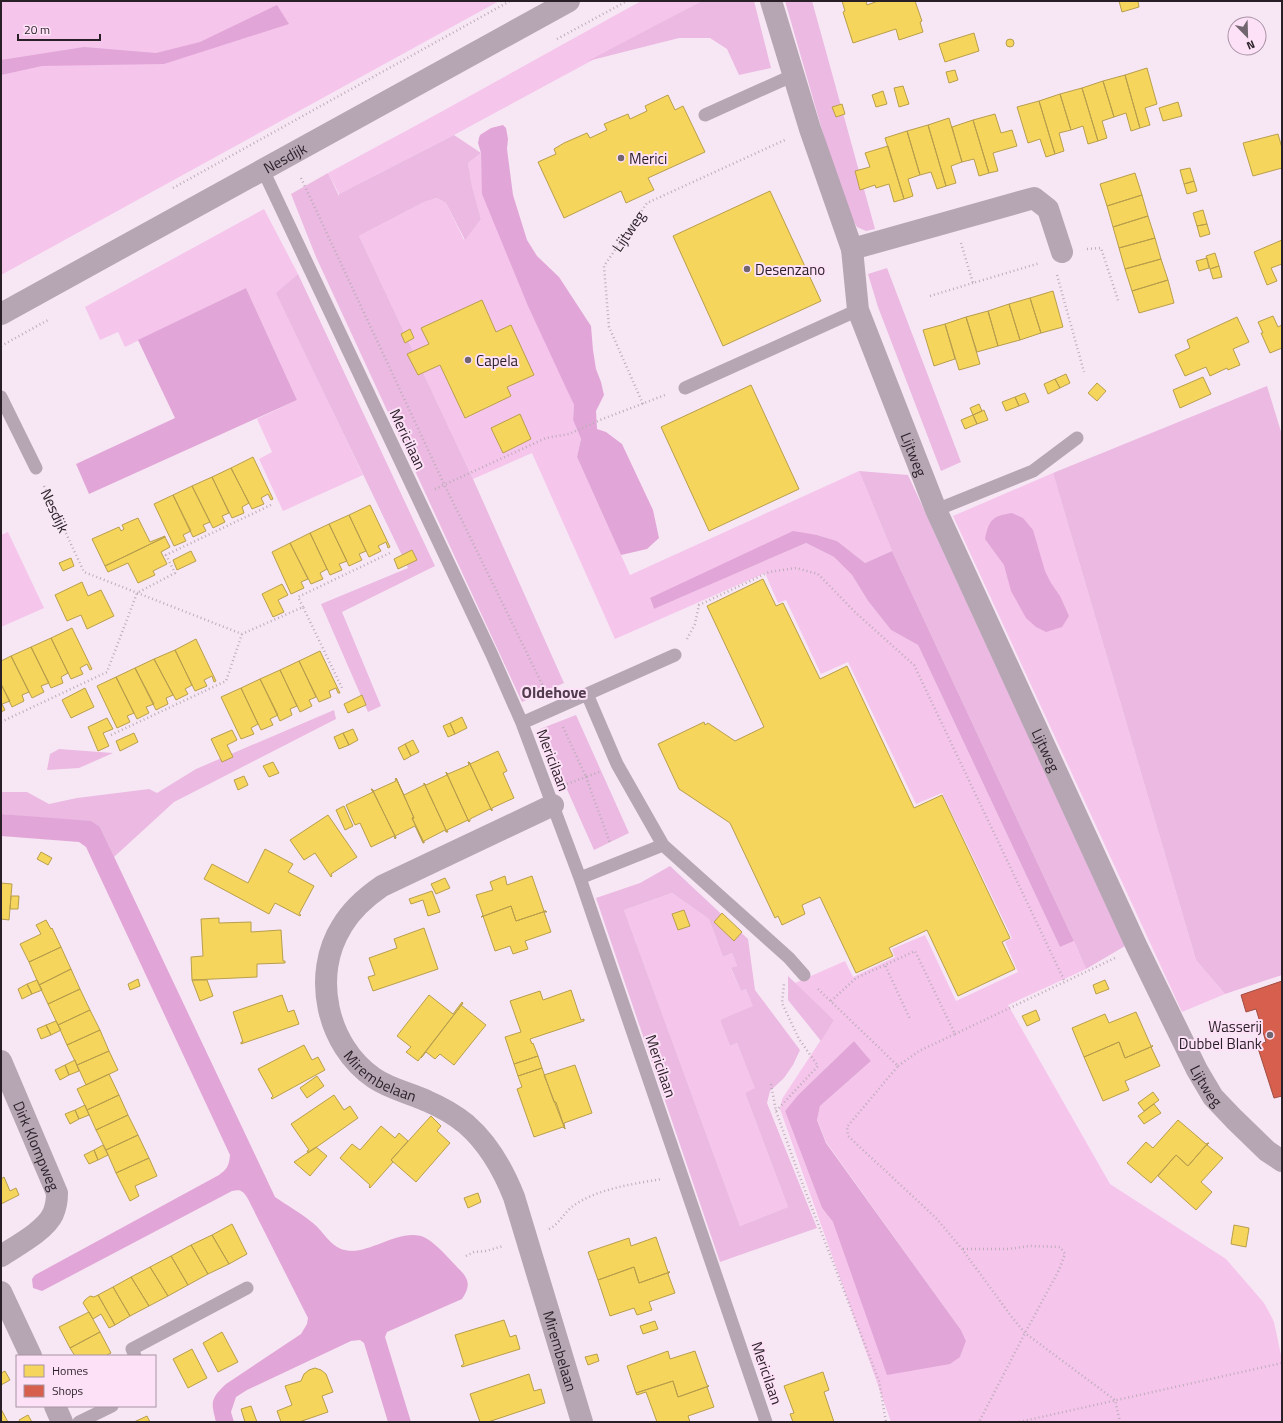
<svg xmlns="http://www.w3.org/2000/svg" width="1283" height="1423" font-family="'Titillium Web',sans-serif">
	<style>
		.green { fill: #f5c5ec; fill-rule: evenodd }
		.forest { fill: #ebb9e2; fill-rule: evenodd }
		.water { fill: #e1a6d7 }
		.homes { fill: #f6d55c; stroke: #b89e4c }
		.shops { fill: #d6604d; stroke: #a24c42 }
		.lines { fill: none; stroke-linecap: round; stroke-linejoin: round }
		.path { stroke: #bcadb8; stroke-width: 2.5; stroke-dasharray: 1 3; stroke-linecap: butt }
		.service { stroke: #b6a6b3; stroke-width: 13 }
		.minor { stroke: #b6a6b3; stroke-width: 22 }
		.poi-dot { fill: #71656f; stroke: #fde1f7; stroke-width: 1.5 }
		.labels { text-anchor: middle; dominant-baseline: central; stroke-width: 4; stroke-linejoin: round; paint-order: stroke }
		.street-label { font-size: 15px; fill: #291f27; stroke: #fde1f7 }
		.poi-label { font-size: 15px; fill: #291f27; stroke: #fde1f7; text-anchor: start }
		.neighbourhood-label { font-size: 16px; font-weight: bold; fill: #523c4d; stroke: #fde1f7 }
	</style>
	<rect width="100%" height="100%" fill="#f7e7f4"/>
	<path class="green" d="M1 1H499L1 275Z
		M641 1H702L454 135 339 194 328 173 439 113Z
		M481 153 483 194 574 405 573 420 581 439 577 457 630 575 859 471 892 551 865 563 837 541 817 535 650 599 654 609 806 543 834 557 852 575 868 601 891 630 918 645 1060 947 1074 941 1086 969 1008 1005 1110 1184 1226 1259 1264 1303 1269 1312 1274 1322 1281 1355H1282V1422H891L780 1109 782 1099 834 1020 795 983 845 961 853 977 895 957 892 949 925 935 956 1001 1018 972 1005 942 1012 938 942 793 916 804 848 662 821 674 786 600 778 603 765 573 615 639 532 453 473 479 359 236 424 202 437 198 446 203 464 240 481 219 472 186 468 163ZM854 1041 871 1061 820 1106 817 1119 826 1142 961 1330 966 1341 960 1357 833 1222 822 1208 785 1111 798 1095Z
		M264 209 298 274 277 293 363 475 283 511 259 459 272 452 257 419 297 400 246 288 125 347 118 332 100 340 85 307Z
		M1053 473 1196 960 1225 994 1182 1012 953 516Z
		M8 532 44 608 1 627V535Z
		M672 893 709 919 723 957 732 953 737 966 731 969 741 991 746 989 754 1007 720 1020 730 1046 737 1043 756 1089 745 1093 788 1207 740 1226 624 910Z"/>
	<path class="forest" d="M702 1H754L771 68 739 75 727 49 710 38H679L588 61Z
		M785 1H812L875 229 866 231 857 227 851 217 835 175Z
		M454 135 481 153 468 163 472 186 481 219 465 240 446 203 437 198 424 202 359 236 473 479 564 683 522 702 316 257 291 194 328 173 339 196V194Z
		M887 268 961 462 941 471 878 307 868 274Z
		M298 274 435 566 342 612 381 706 368 712 321 604 408 568 276 293Z
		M1267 386 1282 435V975L1225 994 1196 960 1053 473Z
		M859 471 908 475 1125 946 1086 969 1074 941 892 551Z
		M334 710 336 719 174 802 114 857 100 827 42 818 1 814V792H27L49 804 77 798 149 789 157 793 196 769Z
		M576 715 629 833 594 850 540 729Z
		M59 749 113 753 79 768 47 770 50 754Z
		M670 866 748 939 755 990 800 1050 793 1065 784 1078 770 1091 767 1103 817 1228 720 1262 596 898 640 883ZM672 893 709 919 723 957 732 953 737 966 731 968 741 991 746 989 753 1006 720 1020 730 1046 737 1043 755 1088 745 1093 788 1207 740 1226 624 910Z
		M788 976 834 1020 821 1041 788 1000Z"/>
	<path class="water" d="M277 5 289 24 164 64 42 66 1 75V60L84 47 156 53 200 42Z
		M503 125 506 128 508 139 507 149 513 195 527 240 537 256 559 277 591 326 593 350 596 369 601 382 604 395 596 411 597 429 606 432 622 444 653 510 659 538 647 549 621 555 577 457 581 439 573 420 574 405 528 306 482 194 481 153 478 143 479 138 480 135 491 128Z
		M246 288 297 400 89 494 76 464 175 418 138 340Z
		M1012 513 1023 518 1033 530 1045 571 1051 583 1060 596 1069 616 1062 627 1046 632 1036 627 1026 618 1011 591 1004 565 985 539C989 519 993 516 1012 513Z
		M793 531 817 535 837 541 865 563 892 551 1074 941 1060 947 918 645 891 630 868 601 852 575 834 557 806 543 654 609 650 598Z
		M1 814 91 821 100 827 275 1197C288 1206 301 1213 313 1223 323 1231 329 1244 341 1249 366 1258 395 1229 421 1236 434 1240 450 1260 460 1270 470 1280 470 1287 462 1299L387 1332 385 1337 411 1422H388L364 1343 360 1340 351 1341 247 1390 236 1397 231 1412 234 1422H216C211 1402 210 1399 226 1384L301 1334 307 1324 308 1318 248 1199C243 1191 241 1189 232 1191L42 1291 33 1288 32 1279 35 1275 219 1175C227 1169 229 1166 230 1155L86 847 79 842 1 836Z
		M854 1041 871 1061 820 1106 817 1120 826 1143 961 1330 966 1341 960 1357 950 1364 887 1375 833 1222 822 1208 785 1111 798 1095Z"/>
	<path class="homes" d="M842 1H866L867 5 878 1H915L922 21 920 22 923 32 899 40 896 29 853 43 843 12 845 11Z
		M1119 1H1138L1139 7 1122 12Z
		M974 33 979 51 945 62 939 44Z
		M1006 43a4 4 0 1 1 8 0a4 4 0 1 1-8 0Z
		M1147 68 1157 104 1145 108 1150 125 1140 128 1125 75Z
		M955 70 958 80 949 83 946 72Z
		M1125 75 1140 128 1131 131 1126 113 1114 117 1103 81Z
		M1103 81 1114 117 1102 121 1107 138 1098 141 1082 88Z
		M903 86 909 104 899 107 894 88Z
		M1082 88 1098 141 1088 144 1083 126 1071 130 1060 94Z
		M883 91 887 104 876 107 872 95Z
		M1060 94 1071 130 1059 133 1064 151 1055 154 1039 101Z
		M668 95 675 110 683 106 705 152 648 178 654 190 626 203 621 191 564 218 538 162 556 154 554 149 564 143 587 133 590 138 607 130 604 124 628 114 630 119 647 111 645 106Z
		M1039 101 1055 154 1046 157 1040 139 1028 143 1017 107Z
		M1178 102 1182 116 1163 121 1159 108Z
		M842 104 845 114 836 117 832 107Z
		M995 114 1001 133 1012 130 1017 146 993 153 998 171 989 173 973 120Z
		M949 118 962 162 951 166 956 183 946 186 928 125Z
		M973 120 989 173 979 176 974 159 962 162 952 127Z
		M928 125 946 186 937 189 931 172 920 175 907 131Z
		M907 131 920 175 908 179 913 196 904 199 885 138Z
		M1278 134 1282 148V168L1253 176 1243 143Z
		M888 146 904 199 894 202 889 184 876 188 875 185 860 190 855 171 870 167 865 153Z
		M1190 168 1194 181 1184 184 1180 170Z
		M1135 173 1142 195 1107 206 1100 184Z
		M1194 181 1197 191 1187 194 1184 184Z
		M770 191 821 301 723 346 673 236Z
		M1142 195 1148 216 1113 227 1107 206Z
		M1203 210 1207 224 1197 226 1193 213Z
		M1148 216 1155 238 1119 248 1113 227Z
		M1207 224 1210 234 1200 237 1197 226Z
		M1155 238 1161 259 1125 269 1119 248Z
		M1282 240V264L1271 268 1277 281 1267 285 1254 252Z
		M1215 253 1219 266 1210 269 1206 256Z
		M1207 258 1209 268 1199 271 1196 261Z
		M1161 259 1168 280 1132 291 1125 269Z
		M1219 266 1222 277 1213 279 1210 269Z
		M1168 280 1174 303 1139 313 1132 291Z
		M1053 291 1063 327 1041 333 1030 298Z
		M1030 298 1041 333 1020 340 1009 304Z
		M482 300 496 332 511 325 534 375 507 387 511 396 465 418 440 365 418 375 407 354 429 344 421 328Z
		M1009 304 1020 340 998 346 988 311Z
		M988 311 998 346 977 352 966 317Z
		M1273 316 1278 327 1282 325V348L1270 353 1261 333H1263L1258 322Z
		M966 317 980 364 959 370 945 324Z
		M1237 317 1249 342 1233 349 1240 365 1228 370 1227 368 1210 376 1206 367 1185 376 1175 355 1190 348 1187 340Z
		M945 324 955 359 934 366 923 330Z
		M410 329 414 338 405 343 401 334Z
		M1066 374 1070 383 1060 388 1055 379Z
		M1203 377 1211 394 1180 408 1173 390Z
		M1055 379 1060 388 1048 394 1044 384Z
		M1097 383 1106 391 1097 401 1088 393Z
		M751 385 799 489 709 531 661 427Z
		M1025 393 1029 402 1019 406 1015 397Z
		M1015 397 1019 406 1006 411 1002 402Z
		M979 404 982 411 973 415 970 408Z
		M984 410 988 420 977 424 973 415Z
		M520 414 531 439 503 453 491 428Z
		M973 415 977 424 965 429 961 420Z
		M253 457 273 499 271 500 268 494 261 498 264 504 252 509 231 468Z
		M231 468 249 503 242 507 244 513 232 518 212 477Z
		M212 477 229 513 222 516 225 522 213 528 192 486Z
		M192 486 210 522 203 525 206 531 193 537 173 495Z
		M173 495 191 531 183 535 186 541 174 546 154 504Z
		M370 505 390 547 388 548 386 542 378 546 381 551 369 557 349 515Z
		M349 515 366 551 359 554 362 560 349 566 329 524Z
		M138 518 150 542 165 536V537L105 566 92 539 119 527 121 531 124 529 122 525Z
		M329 524 347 561 339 564 342 570 330 575 310 533Z
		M310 533 327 569 320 573 323 579 311 584 290 543Z
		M165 537 170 547 161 552 167 564 153 571 155 575 138 583 128 563 108 572 105 566Z
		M290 543 308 579 301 582 304 588 291 594 272 552Z
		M412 550 417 560 398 569 394 559Z
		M191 551 196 561 177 570 173 560Z
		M71 558 74 566 63 571 59 563Z
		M763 579 776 606 783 603 820 679 847 666 914 808 942 795 1010 938 1002 942 1015 969 958 996 927 930 889 948 893 956 856 973 820 897 802 905 805 914 782 925 778 916 775 918 730 823 679 789 658 744 704 722 705 725 708 723 735 741 764 727 707 606Z
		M82 582 88 596 101 590 114 616 87 629 81 615 67 621 55 595Z
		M282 584 288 595 278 600 284 612 273 617 262 594Z
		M72 628 92 669 90 670 87 664 80 668 83 674 71 679 51 638Z
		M51 638 68 673 61 677 63 683 51 688 31 647Z
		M196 639 216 681 214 682 212 676 204 680 207 686 195 691 175 650Z
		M31 647 49 683 41 686 44 692 32 698 11 656Z
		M175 650 192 685 185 689 188 694 176 700 154 659Z
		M320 651 340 693H338L336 688 329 691 331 697 319 702 299 661Z
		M11 656 29 692 22 695 24 701 12 707 1 684V661Z
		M154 659 173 695 166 698 168 704 156 710 135 668Z
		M299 661 316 697 309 700 312 706 300 712 280 670Z
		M135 668 154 704 146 707 149 713 137 719 116 677Z
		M280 670 297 706 290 709 292 715 280 721 260 679Z
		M116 677 134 713 127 716 130 722 117 728 97 686Z
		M260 679 278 715 270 719 273 725 261 730 241 688Z
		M1 684 10 701 2 704 5 710 1 712Z
		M85 688 94 707 71 718 62 700Z
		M241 688 258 724 251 728 254 734 241 739 221 697Z
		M362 695 366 705 348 713 344 704Z
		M462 717 467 728 455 734 450 723Z
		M107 718 113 729 103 733 109 746 98 751 88 727Z
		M450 723 455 734 448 737 443 726Z
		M353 729 358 740 349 745 343 733Z
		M232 730 237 740 227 745 233 757 222 762 211 739Z
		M134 733 138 742 120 751 116 741Z
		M343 733 349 745 339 749 334 737Z
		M413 740 419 752 411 756 405 744Z
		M405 744 411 756 404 760 398 748Z
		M498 751 507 771 503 773 514 798 492 808V811L469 762 470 764Z
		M273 762 279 773 269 777 263 766Z
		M468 762H469L492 811 490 809 470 819V821L469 822 446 772 448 774 469 765Z
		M446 772 469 822 468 820 447 830 448 832H447L424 783 426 785 447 775Z
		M244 776 248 785 238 790 234 780Z
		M396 778 414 818H412L424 843H423L415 826 395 836 396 838 372 789 374 791 396 781 395 779Z
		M396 778 404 795 424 785V783L447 832H446L445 830 424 841V843L412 818H414Z
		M371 789H372L396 838 395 839 394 836 371 847 360 823 355 825 346 805 373 792Z
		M344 806 353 826 345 830 336 810Z
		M328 815 357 857 331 874 332 876 331 877 315 853 304 860 290 840Z
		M265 849 293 864 288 872 314 886 299 914 301 915 300 916 275 903 269 914 204 879 212 864 248 883Z
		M41 852 52 858 48 865 37 859Z
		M505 876 507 885 532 876 544 911H546L516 921 511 906 481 917 483 915 476 895 493 890 490 882Z
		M445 878 450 888 436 894 431 884Z
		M1 883 12 884 9 920 1 919Z
		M432 891 440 912 428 916 423 900 411 904 409 899Z
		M11 896H19L18 909H10Z
		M511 906 516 921 546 911 547 912H544L551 932 525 941 528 949 513 954 510 946 495 951 483 916 481 917Z
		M684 910 690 926 678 930 672 914Z
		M722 913 742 932 734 941 714 922Z
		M219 918V923L251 922V932L281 930 283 961H285V963L257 964V977L192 980 191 957 203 956 201 919Z
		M46 920 51 929 52 928 61 947 29 962 20 944 41 934 36 925Z
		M424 928 438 969 373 991 368 977 375 975 369 958 397 948 394 939Z
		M61 947 71 969 39 985 29 962Z
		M71 969 80 989 48 1004 39 985Z
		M138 979 140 986 130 990 128 984Z
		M37 980 42 990 32 994 27 984Z
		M192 980H207L213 996 200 1001Z
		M1105 980 1109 989 1096 994 1093 985Z
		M27 984 32 994 22 999 18 989Z
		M80 989 90 1010 58 1025 48 1004Z
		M571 990 581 1020 584 1019V1021L530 1039 532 1044 533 1043 538 1056 514 1064 505 1037 521 1032 510 1001 540 991 543 1000Z
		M282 995 288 1012 294 1010 299 1024 241 1044V1042H243L233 1012Z
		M429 995 453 1014 462 1002 463 1003 418 1061 406 1052 411 1047 397 1036Z
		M463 1003 461 1005 486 1025 454 1065 440 1054 435 1059 426 1052 421 1058Z
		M90 1010 100 1030 67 1045 58 1025Z
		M1036 1010 1040 1020 1027 1026 1022 1016Z
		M1136 1012 1151 1046H1153L1125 1058 1119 1042 1084 1057 1072 1028 1105 1014 1109 1023Z
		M56 1021 61 1030 51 1035 46 1025Z
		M46 1025 51 1035 41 1039 37 1029Z
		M100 1030 109 1051 77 1065 67 1045Z
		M1119 1042 1125 1058 1153 1046 1151 1047 1160 1066 1125 1081 1129 1090 1103 1101 1084 1057Z
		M304 1045 312 1060 318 1057 325 1070 272 1099 271 1098 273 1096 258 1069Z
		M109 1051 118 1070 86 1085 77 1065Z
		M538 1056 542 1068 518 1076 514 1064Z
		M75 1060 79 1071 69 1075 65 1065Z
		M65 1065 69 1075 60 1080 55 1070Z
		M575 1065 592 1113 564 1123 565 1129 544 1075Z
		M542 1068 554 1102H556L565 1129 563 1127 534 1137 517 1089 522 1087 518 1076Z
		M109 1074 119 1095 87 1110 77 1089Z
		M317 1076 324 1086 307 1098 300 1088Z
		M1153 1092 1159 1100 1144 1111 1138 1103Z
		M119 1095 128 1115 96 1130 87 1110Z
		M334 1095 344 1110 350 1106 358 1118 308 1153 307 1151 309 1150 291 1124Z
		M1154 1104 1161 1113 1144 1124 1138 1116Z
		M85 1105 89 1115 79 1119 75 1110Z
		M75 1110 79 1119 70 1124 65 1114Z
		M128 1115 138 1135 106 1150 96 1130Z
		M431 1116 441 1126 437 1131 450 1143 416 1182 391 1160Z
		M1178 1120 1206 1144 1208 1143 1188 1166 1176 1155 1151 1183 1127 1163 1146 1142 1153 1148Z
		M381 1126 395 1138 399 1133 408 1141 391 1160 393 1162 370 1188 369 1187 370 1185 340 1158 352 1144 360 1150Z
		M138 1135 149 1158 116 1173 106 1150Z
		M1208 1143H1209L1207 1145 1223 1158 1201 1182 1212 1192 1196 1210 1158 1176 1176 1155 1188 1166Z
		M103 1145 108 1155 98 1160 94 1150Z
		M316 1147 327 1156 310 1176 294 1162Z
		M94 1150 98 1160 89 1164 84 1155Z
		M149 1158 157 1176 135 1186 139 1196 130 1201 116 1173Z
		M4 1177 10 1191 16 1188 19 1195 1 1204V1179Z
		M478 1193 481 1202 468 1208 464 1198Z
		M232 1224 247 1254 229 1264 212 1235Z
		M1234 1225 1249 1228 1246 1247 1231 1244Z
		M212 1235 229 1264 208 1274 191 1245Z
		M656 1237 668 1272H670L639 1283 634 1267 598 1280 588 1252 629 1238 631 1246Z
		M191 1245 208 1274 188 1285 171 1256Z
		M171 1256 188 1285 168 1296 150 1267Z
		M150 1267 168 1296 149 1306 131 1277Z
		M634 1267 639 1283 670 1272 668 1274 675 1293 649 1302 652 1310 637 1315 634 1308 610 1316 598 1280Z
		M131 1277 149 1306 130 1316 113 1287Z
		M113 1287 130 1316 115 1325 98 1295Z
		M98 1295 115 1325 109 1328 101 1314 93 1319 83 1303 85 1300 90 1296 94 1297Z
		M89 1312 100 1332 70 1348 59 1327Z
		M504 1320 510 1337 516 1335 520 1349 462 1367 461 1366 464 1364 455 1335Z
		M655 1321 658 1329 643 1334 640 1326Z
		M100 1332 111 1353 105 1356H75L70 1348Z
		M222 1332 238 1362 218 1372 203 1343Z
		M192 1349 207 1378 188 1388 173 1359Z
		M668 1351 670 1359 695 1351 707 1385 709 1386 678 1397 673 1381 636 1393 627 1366Z
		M597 1354 599 1361 588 1365 585 1357Z
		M315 1368 321 1370 326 1374 333 1392 322 1396 328 1412 299 1422H281L277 1411 292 1405 285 1386 301 1381 304 1374 309 1370Z
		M5 1371 10 1380 1 1385V1373Z
		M823 1372 829 1390 824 1392 834 1422H793L790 1414 794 1413 784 1386Z
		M529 1374 534 1391 541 1389 545 1403 488 1422H480L470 1394Z
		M673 1381 678 1397 709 1386 707 1387 714 1407 688 1416 690 1422H657L646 1392 637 1395 636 1393Z
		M251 1406 257 1422H245L241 1409Z
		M1 1409 8 1422H1Z
		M28 1415 32 1422H20L19 1420Z
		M147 1416 150 1422H134Z"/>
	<path class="shops" d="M1282 981V1096L1274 1098 1257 1045 1266 1042 1256 1009 1246 1012 1241 995Z"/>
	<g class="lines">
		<g class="path">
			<path d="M557 39 627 1"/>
			<path d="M301 178 444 484 545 690"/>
			<path d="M173 188 510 1"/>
			<path d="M961 243 973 283 1040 263"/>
			<path d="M1087 249 1101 248 1119 303"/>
			<path d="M1057 275 1084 372"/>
			<path d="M930 296 973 283"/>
			<path d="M1 346 48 320"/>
			<path id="s1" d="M643 404 609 327 604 266 647 203 787 139"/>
			<path id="s2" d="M44 486 84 572 242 634 303 607 343 690"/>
			<path d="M435 489 546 438 569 434 600 420 665 395"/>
			<path d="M303 607 298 597 392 552"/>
			<path d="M687 639 695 624 699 605 769 572 796 568 818 574 856 613 914 665 1065 982"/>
			<path d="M1 722 107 672 137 593 175 573 166 555 273 504"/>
			<path d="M563 727 586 777 599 772"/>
			<path d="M111 735 226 681 242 634"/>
			<path d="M567 784 586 777 610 843"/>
			<path d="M818 989 898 1066 847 1127 848 1136 936 1218 962 1249 1011 1316 1025 1333 1115 1400 1120 1422"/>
			<path d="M831 1001 856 978 885 965"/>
			<path d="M955 1034 1115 958"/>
			<path d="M898 1066 919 1051 955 1034 915 951 885 965 910 1019"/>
			<path d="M771 1084 776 1111 798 1172 879 1381 886 1422"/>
			<path d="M776 1111 818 1066 799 1039 782 1003 784 984"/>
			<path d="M549 1229C560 1224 565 1210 576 1204 601 1188 633 1184 662 1179"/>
			<path d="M963 1249H1008L1030 1246 1060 1247 1065 1254 1059 1270 1025 1333 979 1422"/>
			<path d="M466 1256 474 1252 486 1251 503 1246"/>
			<path d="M1019 1422 1282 1363"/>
		</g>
		<path class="service" d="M705 115 794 75
			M263 170 492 655 522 723 580 878 766 1422
			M685 388 858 310
			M1 397 36 468
			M936 510 1033 471 1077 438
			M587 694 617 764 663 845
			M522 723 675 655
			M580 878 663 845 789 958 804 975
			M135 1356 132 1349 247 1288
			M79 1422 112 1406"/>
		<g class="minor">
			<path id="s3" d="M771 1 810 129 852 249 858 310 936 510 1137 947 1197 1070 1213 1097 1234 1119 1267 1151 1282 1161"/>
			<path d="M852 249 1034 198 1048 209 1062 252"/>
			<path id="s4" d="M1 314 569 1"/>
			<path id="s5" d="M553 805 382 886C366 897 352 909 342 926 311 975 327 1046 374 1078 390 1089 410 1093 427 1101 441 1107 455 1115 466 1124 489 1144 503 1169 514 1197L582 1422"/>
			<path id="s6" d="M1 1061 57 1193C57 1200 56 1207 53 1214 45 1231 16 1246 1 1256"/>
			<path d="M1 1292 31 1356"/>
			<path d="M55 1406 62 1422"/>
		</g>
	</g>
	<g class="poi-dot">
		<circle cx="621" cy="158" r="4"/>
		<circle cx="747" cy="269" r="4"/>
		<circle cx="468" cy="360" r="4"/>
		<circle cx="1270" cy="1035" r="4"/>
	</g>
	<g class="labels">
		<g class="street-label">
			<text stroke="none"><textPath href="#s4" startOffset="324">Nesdijk</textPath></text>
			<text stroke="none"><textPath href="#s1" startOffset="188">Lijtweg</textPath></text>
			<text transform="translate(408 439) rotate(65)">Mericilaan</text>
			<text stroke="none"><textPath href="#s3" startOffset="477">Lijtweg</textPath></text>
			<text stroke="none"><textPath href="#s2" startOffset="27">Nesdijk</textPath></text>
			<text stroke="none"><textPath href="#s3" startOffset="801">Lijtweg</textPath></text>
			<text transform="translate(553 760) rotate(69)">Mericilaan</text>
			<text transform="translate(661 1066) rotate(71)">Mericilaan</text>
			<text stroke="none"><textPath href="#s5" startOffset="421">Mirembelaan</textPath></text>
			<text stroke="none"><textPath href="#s3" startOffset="1173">Lijtweg</textPath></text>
			<text stroke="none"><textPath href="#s6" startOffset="92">Dirk Klompweg</textPath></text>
			<text stroke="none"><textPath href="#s5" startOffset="769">Mirembelaan</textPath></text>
			<text transform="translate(767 1373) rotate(71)">Mericilaan</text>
		</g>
		<g class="poi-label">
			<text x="629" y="158">Merici</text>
			<text x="755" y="269">Desenzano</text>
			<text x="476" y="360">Capela</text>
			<text x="1262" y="1026" text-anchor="end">Wasserij<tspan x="1262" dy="17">Dubbel Blank</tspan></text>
		</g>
		<g class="neighbourhood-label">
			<text x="554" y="692">Oldehove</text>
		</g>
	</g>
	<rect width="1283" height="1423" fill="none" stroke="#291f27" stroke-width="4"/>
	<rect x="16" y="1355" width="140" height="52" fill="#fde1f7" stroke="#a893a4"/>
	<rect x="24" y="1365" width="20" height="12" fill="#f6d55c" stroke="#a893a4"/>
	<text x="52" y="1375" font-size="12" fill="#291f27">Homes</text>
	<rect x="24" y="1385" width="20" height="12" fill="#d6604d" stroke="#a893a4"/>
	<text x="52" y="1395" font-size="12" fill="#291f27">Shops</text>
	<g transform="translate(1247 36) rotate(157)"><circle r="19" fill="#fde1f7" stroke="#a893a4"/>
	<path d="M0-3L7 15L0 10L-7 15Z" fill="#71656f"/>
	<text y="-6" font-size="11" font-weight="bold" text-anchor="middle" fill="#291f27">N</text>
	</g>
	<path d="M18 34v6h82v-6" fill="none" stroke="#291f27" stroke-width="2"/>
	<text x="24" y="34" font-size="12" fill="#291f27" stroke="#fde1f7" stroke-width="3" paint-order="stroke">20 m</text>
</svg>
